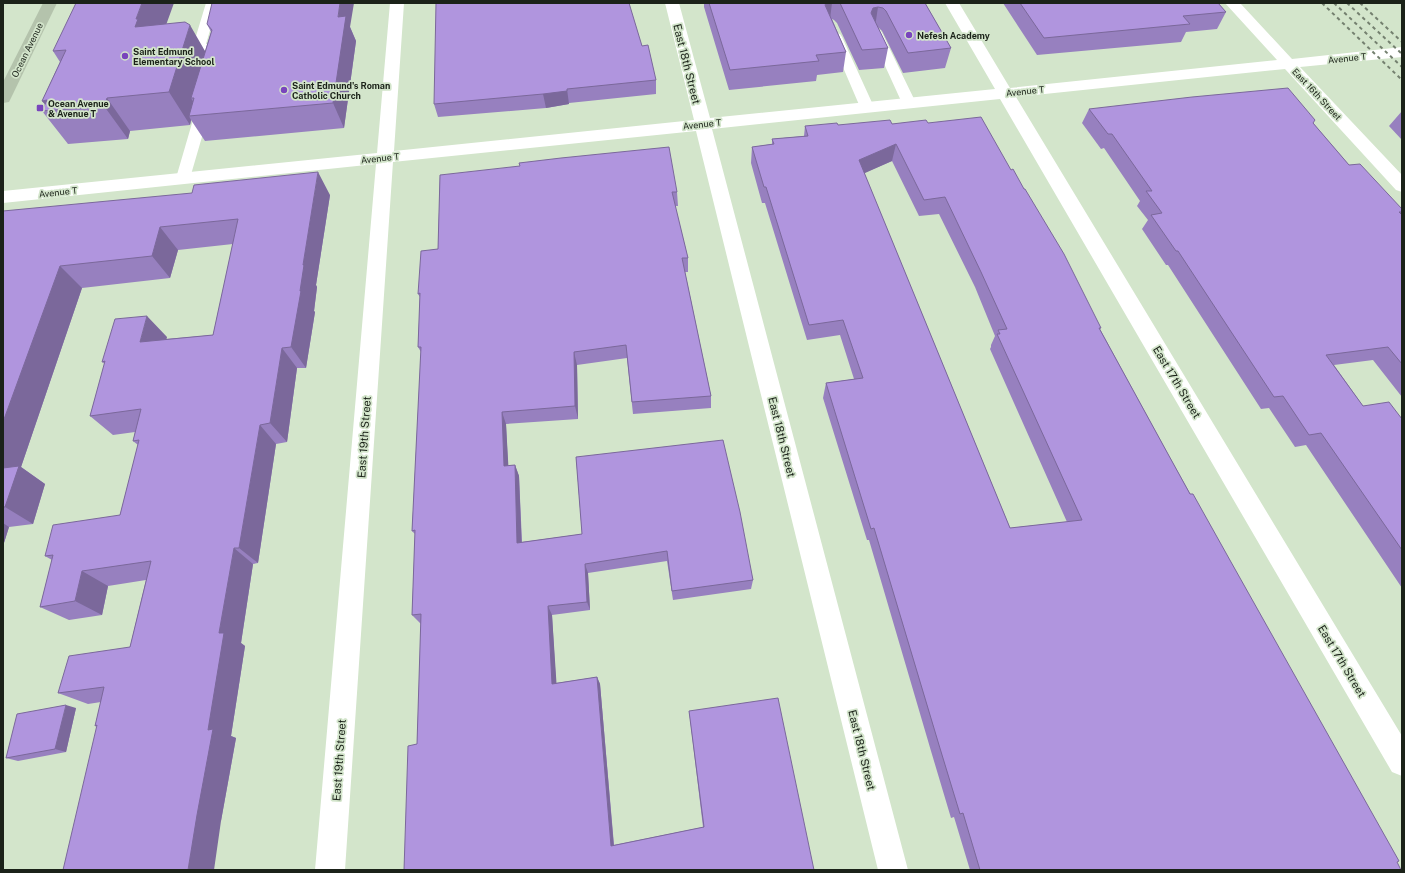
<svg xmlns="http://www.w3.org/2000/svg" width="1405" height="873" font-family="'Public Sans',sans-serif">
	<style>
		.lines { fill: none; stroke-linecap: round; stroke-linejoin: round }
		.lane { fill: #fff; fill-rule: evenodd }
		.street { fill: #fff; fill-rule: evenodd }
		.secondary { fill: #b4c3ac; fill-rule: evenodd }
		.rail { stroke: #74806f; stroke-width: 2; stroke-dasharray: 3.5 3.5; stroke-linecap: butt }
		.wall { fill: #9780bf; fill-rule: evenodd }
		.shaded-wall { fill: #7b689b }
		.building { fill: #b095de; stroke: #7b689b; fill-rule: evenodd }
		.poi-dot { fill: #7945bc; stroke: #d3e5cb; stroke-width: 1.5 }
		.labels { text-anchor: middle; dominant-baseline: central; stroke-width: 3.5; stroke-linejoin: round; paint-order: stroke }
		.far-poi-label { font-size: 9px; font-weight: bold; fill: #1b2219; stroke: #d3e5cb; text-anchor: start }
		.far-street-label { font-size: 9px; fill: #1b2219; stroke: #d3e5cb }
		.street-label { font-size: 11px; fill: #1b2219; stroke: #d3e5cb }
	</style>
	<rect width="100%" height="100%" fill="#d3e5cb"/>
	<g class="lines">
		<path class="lane" d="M206 3H218L206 44 222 52 224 55 219 69H211L209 66 211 57 195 49 193 46Z
			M876 29 880 30 882 33 916 103 914 106 909 107 904 106 902 103 870 33 872 30Z
			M836 33 840 34 842 37 874 107 872 110 867 111 862 110 860 107 830 37 832 34Z
			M204 102 209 103 211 106 190 178 188 181 183 183 178 181 176 178 197 106 199 103Z"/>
		<path class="street" d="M390 3H404L394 151 694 120 665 3H679L710 118 995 89 945 3H959L1010 88 1277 60 1225 3H1240L1292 59 1402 47V57L1300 67 1402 175V192L1396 190 1285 69 1016 97 1402 736V776L1392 772 1000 99 712 129 908 870H878L696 131 393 162 345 870H315L376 164 3 203V191L377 153Z"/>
		<path class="secondary" d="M43 3H57L11 98 9 102 3 103V82Z"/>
		<path class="rail" d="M1322 3 1402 80
			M1334 3 1402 67
			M1347 3 1402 54
			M1360 3 1402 42"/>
	</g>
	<path class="wall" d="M704 3H925L951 48 945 68 903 73 882 31 878 27 888 48 884 68 859 70 837 23 834 20 832 19 846 52 843 72 817 75 816 81 729 90 704 7Z
		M1003 3H1218L1226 12 1217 29 1186 32 1181 42 1037 55Z
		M167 24 205 51 211 32 207 24 350 27 356 41 344 128 205 141 191 120 190 125 130 131 128 139 68 144 42 111 45 104 42 101 60 62 53 51Z
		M642 46 656 80V94L569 103V104L546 108 438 117 434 104Z
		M1089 109 1313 123 1349 165 1402 209V397L1373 360 1334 365 1363 406 1402 419V588L1306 445 1295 447 1269 408 1261 409 1168 265H1166L1142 229 1148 220 1137 206 1140 201 1104 148 1101 149 1082 123Z
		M1402 111V140L1389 126Z
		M928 123 1011 170 1024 189 1101 328 1100 329 1168 454 1401 870H970L954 817 951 818 931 751 869 540H867L823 398 826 383 854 379 840 335 807 340 765 203H762L751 163 752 147 772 144V139L804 136 805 126ZM892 161 919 216 939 214 975 287 995 336 991 345V347L990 349 1067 522 1010 528 864 173Z
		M440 175 677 192 678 206H675L688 258V272H685L711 396V408L633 414 627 358 577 365 578 419 506 424 508 466 515 465 519 476 522 542 582 534 576 457 753 580 751 589 673 600 667 561 588 573 590 610 552 615 556 683 597 677 600 684 614 845 703 827 689 711 814 870H404L417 744 421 624 412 615 415 534 412 531 421 352 418 347 420 297 418 294 438 249Z
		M330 195 316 285 317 287 314 311 315 312 306 368H297L287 442 276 444 258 563 253 564 241 643 245 646 231 736 236 738 221 821 97 726H95L101 702 88 704 58 693 130 647 146 580 108 586 102 615 69 620 40 607 52 560 45 556 120 515 138 445 133 441 135 432 113 435 90 416 105 364 102 362 167 337 166 339 213 335 233 244 178 250 170 278 82 288 21 467 45 484 33 524 9 527 3 546V211Z
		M76 708 66 752 18 761 6 758Z"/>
	<path class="shaded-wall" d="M142 3H174L157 50 135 27 136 19Z
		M340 3H354L350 27 356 41 344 128 333 103 338 17Z
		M826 3H832L830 19 825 5Z
		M878 7 875 27 871 13 873 8Z
		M190 25 209 58 194 98H191L195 105 189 116 191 120 190 125 169 92Z
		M567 89 569 104 546 108 543 94Z
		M107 98 130 131 128 139 104 106Z
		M47 100 50 110 42 101Z
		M896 144 892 161 856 177 859 160Z
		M318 172 330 195 316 285 317 287 314 311 315 312 306 368 291 347 300 291 303 265Z
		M160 227 178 250 170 278 152 256Z
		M60 266 82 288 21 467 45 484 33 524 5 507 3 481V422Z
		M147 316 167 337 160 363 140 342Z
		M282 348 297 368 287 442 270 423Z
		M574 352 577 365 578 419 575 406Z
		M502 412 506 424 509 477 504 466Z
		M260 425 276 444 258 563 239 548Z
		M515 465 519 476 522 553 517 543Z
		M3 523 9 527 3 546Z
		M234 548 253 564 241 643 245 646 231 736 236 738 221 821 214 870H188L208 730 219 633Z
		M585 564 588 573 590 610 587 602Z
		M82 571 108 586 102 615 75 601Z
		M548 606 552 615 557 691 552 684Z
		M597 677 600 684 614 848 611 846Z
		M66 705 76 708 66 752 55 749Z"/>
	<path class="building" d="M76 3H142L136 19H138L135 27 185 22 190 25 169 92 107 98 104 106 42 111 47 100 42 101 66 50 53 51Z
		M212 3H340L338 17 346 16 333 103 189 116 194 98H191L212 30 207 24Z
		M436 3H629L642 46 648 45 656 80 567 89V91L543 94 434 104Z
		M709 3H826L825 5 846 52 816 55 819 61 730 70Z
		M840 3H925L951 48 908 53 886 11 883 8 878 7 873 8 871 13 888 48 862 50Z
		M1020 3H1218L1226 12 1183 16 1190 24 1044 38Z
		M1288 88 1315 120 1313 123 1349 165 1360 164 1402 209V212H1399L1402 215V364L1388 347 1326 355 1363 406 1389 402 1402 419V550L1321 433 1309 435 1283 396 1274 397 1178 251H1176L1151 215 1162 213 1146 191H1152L1112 134H1108L1089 109 1192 97Z
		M981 117 1011 170 1013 169 1024 189H1025L1064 254 1101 328H1099L1168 454 1190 494H1193L1231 562 1399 861 1397 862 1401 870H980L963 813 960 814 939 745 874 528 871 529 826 383 863 378 843 320 809 325 766 187H764L752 147 774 144 772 139 808 136 805 126 837 123 838 125 890 120 892 124 926 120 928 123ZM896 144 924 200 945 197 981 272 1007 329 998 330 1000 334H997L1082 520 1010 528 859 160Z
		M669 147 677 192H672L688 258H682L711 396 632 402 626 345 574 352 575 406 502 412 504 466 515 465 517 543 582 534 576 457 723 440 740 512 753 580 672 591 667 551 585 564 587 602 548 606 552 684 597 677 611 846 704 827 689 711 778 698 814 870H404L408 746 417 744 421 614 412 615 415 530 412 531 421 347H418L420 293 418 294 421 251 438 249 440 175 520 166 519 163 561 158Z
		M318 172 303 265H304L300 291H301L291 347 282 348 270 423 260 425 239 548H234L219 633H224L208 730 213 729 197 815 188 870H63L97 725 95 726 104 687 58 693 69 656 130 647 151 561 82 571 75 601 40 607 53 555 45 556 53 525 120 515 139 440 133 441 141 409 90 416 105 361 102 362 115 319 147 316 140 342 213 335 238 219 160 227 152 256 60 266 3 422V211L192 193 194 185Z
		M19 466 5 507H3V468Z
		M66 705 55 749 6 758 17 714Z"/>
	<g class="poi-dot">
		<circle cx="909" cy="35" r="4"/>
		<circle cx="125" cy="56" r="4"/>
		<circle cx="284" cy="90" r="4"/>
		<rect x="36" y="104" width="8" height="8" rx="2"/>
	</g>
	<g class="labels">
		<g class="far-poi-label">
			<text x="917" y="35">Nefesh Academy</text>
			<text x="133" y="51">Saint Edmund<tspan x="133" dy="10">Elementary School</tspan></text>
			<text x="292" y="85">Saint Edmund's Roman<tspan x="292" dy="10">Catholic Church</tspan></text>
			<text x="48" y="103">Ocean Avenue<tspan x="48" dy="10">&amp; Avenue T</tspan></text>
		</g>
		<g class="far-street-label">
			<text transform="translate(27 50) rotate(-64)">Ocean Avenue</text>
			<text transform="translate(1347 58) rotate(-6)">Avenue T</text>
			<text transform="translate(1025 91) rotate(-6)">Avenue T</text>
			<text transform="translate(1317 94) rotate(47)">East 16th Street</text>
			<text transform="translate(702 124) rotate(-6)">Avenue T</text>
			<text transform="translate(380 158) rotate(-6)">Avenue T</text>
			<text transform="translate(58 192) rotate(-6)">Avenue T</text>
		</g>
		<g class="street-label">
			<text transform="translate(687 64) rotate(76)">East 18th Street</text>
			<text transform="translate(1177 382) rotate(59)">East 17th Street</text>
			<text transform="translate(364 437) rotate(-86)">East 19th Street</text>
			<text transform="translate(782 437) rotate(76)">East 18th Street</text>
			<text transform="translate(1342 661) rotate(59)">East 17th Street</text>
			<text transform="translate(862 750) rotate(76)">East 18th Street</text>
			<text transform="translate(339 760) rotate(-86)">East 19th Street</text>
		</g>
	</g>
	<rect width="1405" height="873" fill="none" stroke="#1b2219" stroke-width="8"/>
</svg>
